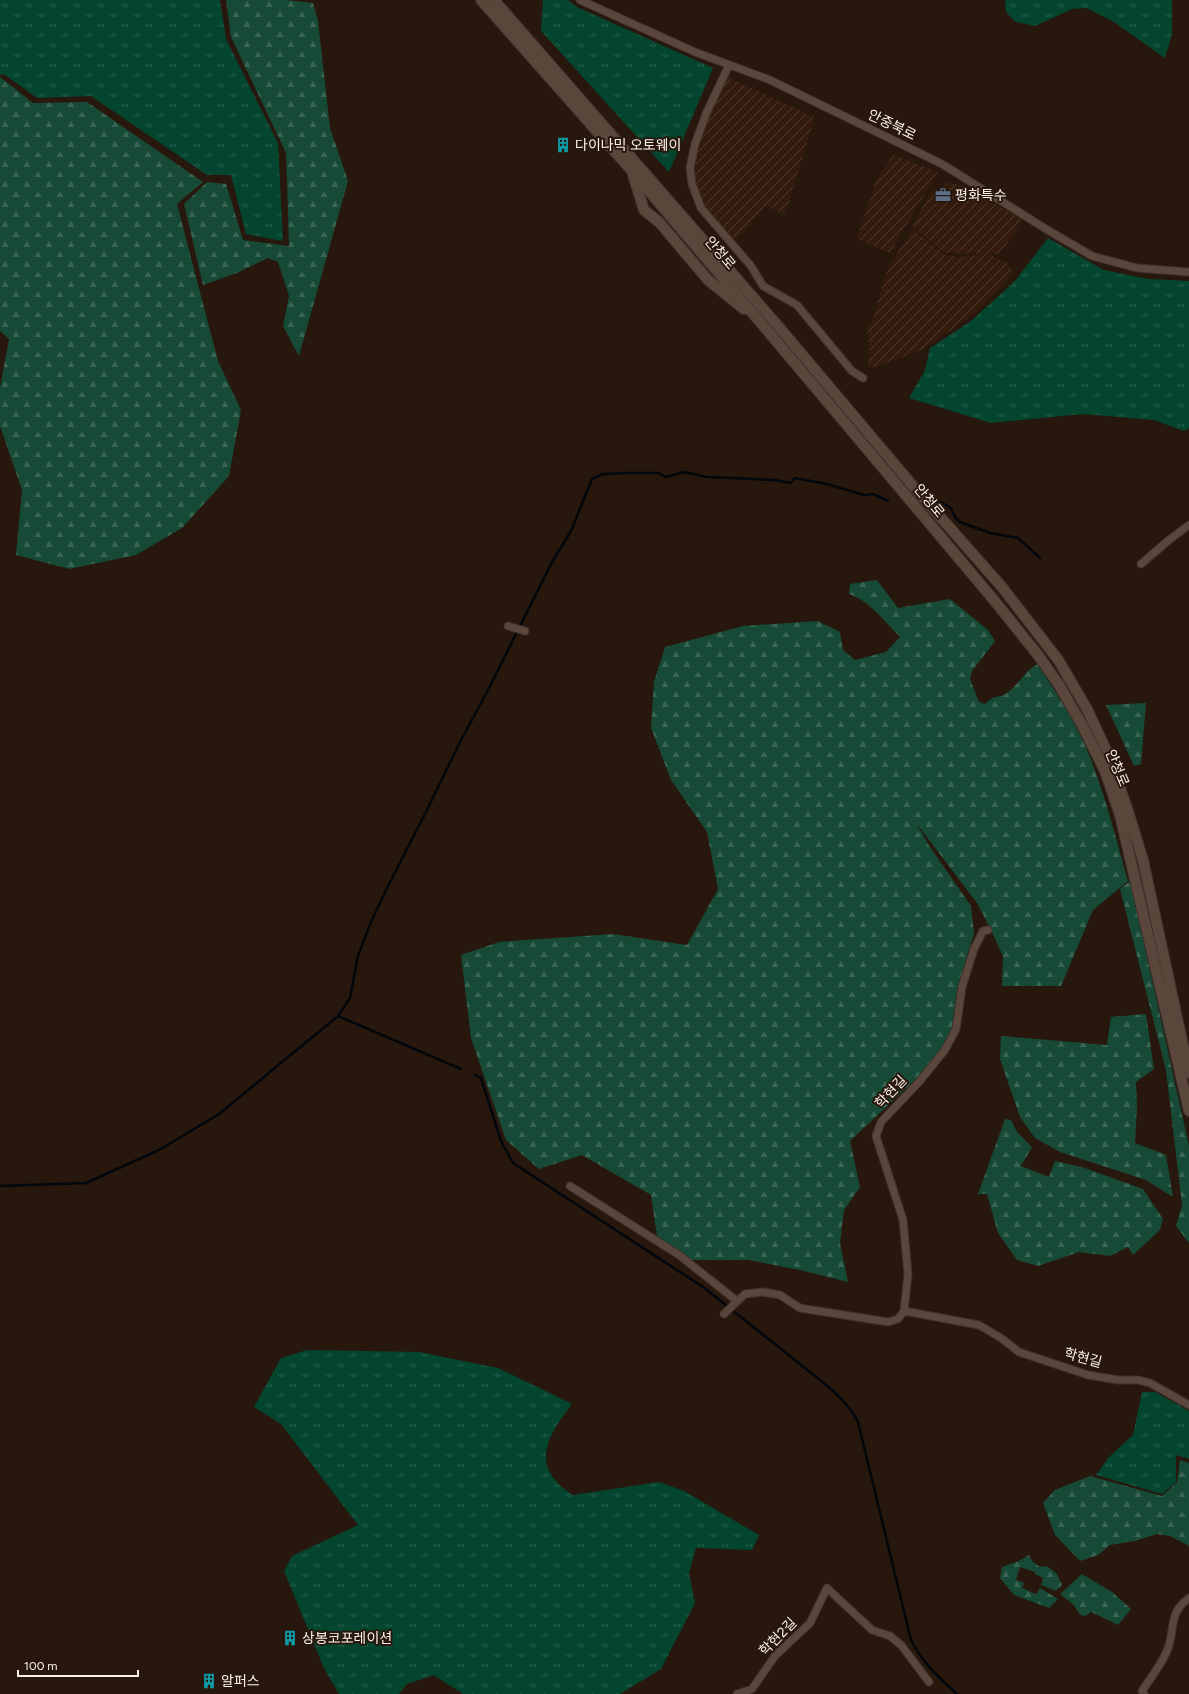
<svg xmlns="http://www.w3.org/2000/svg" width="1189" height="1694" font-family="Figtree,'Noto Sans KR',sans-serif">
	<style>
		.industrial { fill: url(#industrial-furrows) }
		.grass { fill: url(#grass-tufts) }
		.forest { fill: url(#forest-firs) }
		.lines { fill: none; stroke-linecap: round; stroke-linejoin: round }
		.stream { stroke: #01070d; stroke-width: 2.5 }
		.street-casing { stroke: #3f322e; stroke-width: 9 }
		.secondary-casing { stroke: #3f322e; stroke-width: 12 }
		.street { stroke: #5a463a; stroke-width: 7 }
		.secondary { stroke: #5a463a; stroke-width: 10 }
		.labels { text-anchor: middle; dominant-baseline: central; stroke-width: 4; stroke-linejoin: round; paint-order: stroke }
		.street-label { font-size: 14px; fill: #fcf0e8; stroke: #28170c }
		.poi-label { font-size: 14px; fill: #fcf0e8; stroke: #28170c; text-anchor: start }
	</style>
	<defs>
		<pattern id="industrial-furrows" width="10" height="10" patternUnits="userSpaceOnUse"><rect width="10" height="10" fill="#331c0d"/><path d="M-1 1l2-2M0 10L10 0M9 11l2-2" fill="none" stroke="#513d30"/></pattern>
		<pattern id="grass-tufts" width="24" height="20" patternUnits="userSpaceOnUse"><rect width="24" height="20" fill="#03452f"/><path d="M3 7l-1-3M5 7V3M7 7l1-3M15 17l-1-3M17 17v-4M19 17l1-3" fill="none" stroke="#29604d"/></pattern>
		<pattern id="forest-firs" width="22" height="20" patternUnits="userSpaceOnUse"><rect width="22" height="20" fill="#164a36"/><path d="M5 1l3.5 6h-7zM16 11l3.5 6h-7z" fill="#396453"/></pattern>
	</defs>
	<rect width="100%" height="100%" fill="#28170c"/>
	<path class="industrial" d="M727 77 815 117 785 215 767 206 735 240 702 207 695 182 692 168 698 141 707 118Z
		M893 155 938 172 890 253 857 239 876 180Z
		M948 182 969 188 1021 219 1014 234 999 254 944 253 912 226 933 188 940 191Z
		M912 229 945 255 961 257 988 254 1007 263 1014 273 976 313 920 351 875 367H868L870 355 867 327 872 321 888 268Z"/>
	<path class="grass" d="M0 0H220L226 39 278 143 283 241 246 234 231 175H207L91 96 37 98 4 74 0 75Z
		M543 0H568L577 7 713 68 669 172 541 31Z
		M1005 0H1172V34L1165 58 1114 22 1087 8 1072 9 1035 26 1016 22 1006 12Z
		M1048 238 1104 270 1148 279 1189 281V428L1184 431 1154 420 1083 414 991 423 909 398 925 370 930 348 971 321 1015 281Z
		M307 1350 419 1352 498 1368 572 1404C546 1438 529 1467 573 1495L659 1482 684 1491 759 1535 752 1550 696 1548 689 1573 695 1603 661 1669 620 1694H463L434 1675 407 1684 399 1694H339L324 1668 284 1571 292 1556 358 1525 281 1424 254 1407 281 1358Z
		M1142 1392H1155L1189 1411V1459L1176 1455V1482L1162 1494 1096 1475 1109 1457 1133 1435Z"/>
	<path class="forest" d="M226 0H286L313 3 318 21 330 128 348 181 299 356 283 326 289 296 278 262 268 258 237 273 203 285 184 204 207 182 226 184 243 240 289 246 286 153 231 37Z
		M0 77 33 103 87 102 203 182 177 204 218 361 241 410 229 476 182 528 136 555 69 569 16 555 22 490 0 426V388L9 339 0 331Z
		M877 580 898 608 950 599 988 630 995 641 972 671 970 679 979 702 985 704 992 698 1004 695 1011 690 1029 670 1037 664C1057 693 1077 725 1090 757 1106 798 1116 839 1128 881L1093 910 1061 986H1002L1003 956 991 930 977 903 917 824 928 844 971 906 974 933 958 986 953 1029 943 1047 916 1079 850 1141 860 1187 844 1210 840 1243 848 1282 800 1270 748 1260H688L657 1236 651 1195 582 1155 539 1169 506 1140 471 1038 461 955 499 942 613 934 687 945 718 889 707 832 671 780 651 728 654 682 665 647 743 626 818 621 840 632 843 650 855 660 886 652 900 637C885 622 870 601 849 594L850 584Z
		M1146 703 1141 764 1134 766 1106 705Z
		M1130 881 1189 1146V1243L1176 1226 1182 1205 1166 1070 1120 889Z
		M1146 1014 1154 1069 1136 1082 1137 1107 1135 1143 1166 1155 1173 1197 1146 1180 1060 1152 1035 1138 1020 1117 1000 1059 1001 1036 1107 1045 1111 1017Z
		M1005 1119 1011 1120 1017 1132 1032 1147 1021 1166 1049 1177 1055 1161 1082 1167 1143 1189 1163 1219 1160 1230 1133 1255 1128 1247 1110 1256 1079 1252 1038 1266 1017 1260 998 1233 987 1194H978Z
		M1180 1460 1189 1463V1546L1170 1536 1157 1534 1135 1541 1110 1545 1098 1555 1080 1561 1055 1535 1043 1503 1055 1490 1090 1476 1162 1496 1177 1482Z
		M1029 1555 1032 1561 1040 1567 1047 1566 1057 1574 1062 1585 1056 1591 1041 1585 1043 1578 1035 1574V1572L1020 1567 1016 1580 1024 1583 1022 1588 1036 1594 1040 1588 1058 1599 1049 1608 1014 1595 1000 1578 1002 1567 1019 1561Z
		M1082 1574 1112 1592 1131 1609 1118 1625 1091 1612 1085 1616 1080 1615 1074 1605 1060 1594Z"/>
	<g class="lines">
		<path class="stream" d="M937 500 951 508 955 517 960 522 990 533 1018 538 1040 558
			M338 1016 350 998 358 956 371 922 386 890 426 812 460 742 488 690 552 562 571 531 592 479 603 474 626 473H658L666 477 684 472 707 477 774 480 791 483 795 478 827 484 864 495 873 494 888 501
			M475 1075 481 1078 501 1141 513 1163 703 1287 825 1384C838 1395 850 1406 858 1422L911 1640C923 1663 937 1676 957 1694
			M0 1186 86 1183 159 1150 219 1114 338 1016 461 1069"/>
		<defs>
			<path id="street" d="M580 0 695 52 770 80 942 164 1046 229 1092 256 1137 268 1189 272
				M729 65 706 114 695 144 690 168 692 184 701 208 751 266 763 286 797 305 852 371 863 378
				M1141 564 1169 540 1189 525
				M508 626 525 631
				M570 1186 679 1255 737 1301
				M904 1311 908 1274 903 1220 876 1136 881 1122 919 1082 945 1050 956 1029 962 987 974 949 983 931 988 930
				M724 1314 745 1294 763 1292 780 1295 800 1308 888 1322 898 1319 904 1311 979 1325 1001 1338 1019 1352 1088 1375 1118 1380H1138L1150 1383 1189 1405
				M737 1694 752 1689 775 1656 810 1623 827 1588 872 1630 890 1636 901 1645 929 1682
				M1144 1694 1142 1691C1150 1679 1161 1665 1167 1651 1176 1630 1167 1614 1189 1598"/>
			<path id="secondary" d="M481 0 632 171 761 323 993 599 1038 655 1059 685 1082 725 1105 771 1120 815 1189 1111
				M494 0 778 326 913 486 1002 587 1059 661 1087 709 1108 754 1128 811 1143 860 1189 1073
				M633 175 644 210 659 222 708 280 744 309"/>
		</defs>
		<use href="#street" class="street-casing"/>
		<use href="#secondary" class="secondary-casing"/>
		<use href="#street" class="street"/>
		<use href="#secondary" class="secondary"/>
	</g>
	<defs>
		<symbol id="building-bare" viewBox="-9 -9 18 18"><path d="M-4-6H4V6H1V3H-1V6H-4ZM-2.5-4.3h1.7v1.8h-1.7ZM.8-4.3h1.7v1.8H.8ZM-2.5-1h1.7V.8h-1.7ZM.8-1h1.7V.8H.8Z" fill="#0f9aa8" stroke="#28170c" stroke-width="2.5" paint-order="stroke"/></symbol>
		<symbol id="office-bare" viewBox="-9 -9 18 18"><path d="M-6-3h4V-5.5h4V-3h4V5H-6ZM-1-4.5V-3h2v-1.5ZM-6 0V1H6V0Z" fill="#5c6f8a" stroke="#28170c" stroke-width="2.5" paint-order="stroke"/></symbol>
	</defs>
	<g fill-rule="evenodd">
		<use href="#building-bare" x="552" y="134" width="22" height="22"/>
		<use href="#office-bare" x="932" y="184" width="22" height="22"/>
		<use href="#building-bare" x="279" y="1627" width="22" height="22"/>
		<use href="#building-bare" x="198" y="1670" width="22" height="22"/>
	</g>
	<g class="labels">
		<g class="street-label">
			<text transform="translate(892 125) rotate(26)">안중북로</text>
			<text transform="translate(720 253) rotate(49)">안청로</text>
			<text transform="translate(929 501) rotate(50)">안청로</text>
			<text transform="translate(1117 768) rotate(67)">안청로</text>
			<text transform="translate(891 1092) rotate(-47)">학현길</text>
			<text transform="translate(1083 1358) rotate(15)">학현길</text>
			<text transform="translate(778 1637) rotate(-46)">학현2길</text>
		</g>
		<g class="poi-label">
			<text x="575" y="145">다이나믹 오토웨이</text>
			<text x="955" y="195">평화특수</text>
			<text x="302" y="1638">상봉코포레이션</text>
			<text x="221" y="1681">알퍼스</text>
		</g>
	</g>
	<path d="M18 1670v6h120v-6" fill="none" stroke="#fcf0e8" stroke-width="2"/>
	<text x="24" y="1670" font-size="12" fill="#fcf0e8" stroke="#28170c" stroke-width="3" paint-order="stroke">100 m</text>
</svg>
